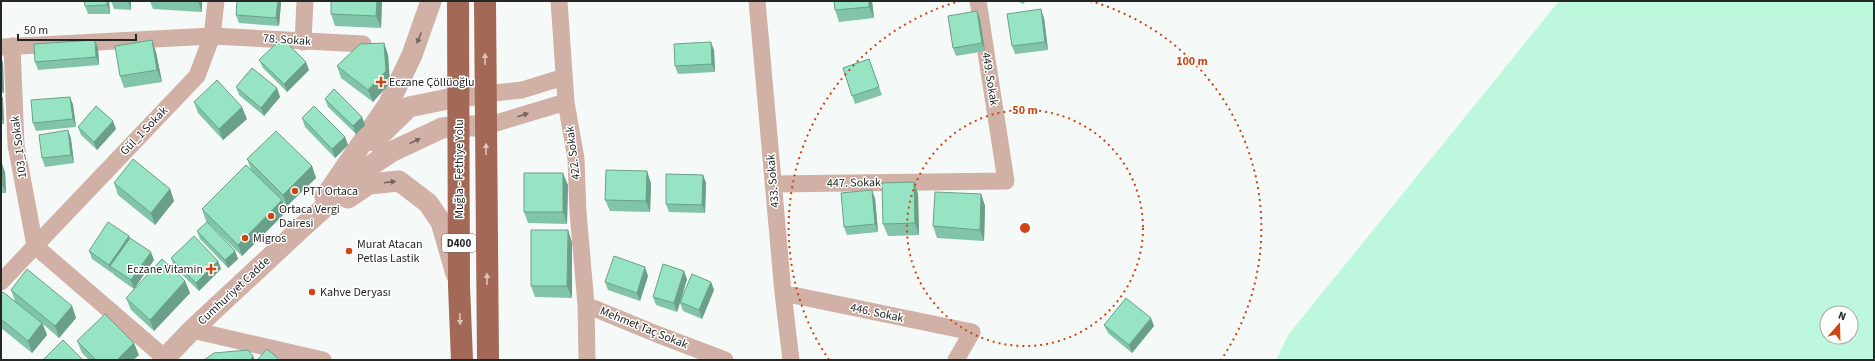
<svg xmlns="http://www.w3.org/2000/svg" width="1875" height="361" font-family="'Source Sans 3',sans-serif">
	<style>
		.green { fill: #bdf8de; fill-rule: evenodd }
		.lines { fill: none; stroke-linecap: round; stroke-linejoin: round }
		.minor { stroke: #d1b0a6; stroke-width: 17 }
		.tertiary { stroke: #d1b0a6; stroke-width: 21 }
		.trunk { stroke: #a46856; stroke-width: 22 }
		.wall { fill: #82c4a9 }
		.shaded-wall { fill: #6aa089 }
		.building { fill: #97e4c4; stroke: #6aa089 }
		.oneway { fill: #726560 }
		.oneway2 { fill: #dbc3bb }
		.ring { fill: none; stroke: #cd4612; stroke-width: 2; stroke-dasharray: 2 4 }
		.poi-dot { fill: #cd4612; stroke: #fff; stroke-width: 1.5 }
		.labels { text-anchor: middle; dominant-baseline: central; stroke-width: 3; stroke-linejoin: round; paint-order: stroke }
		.shield { fill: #fff; stroke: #666867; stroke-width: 1 }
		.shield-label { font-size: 11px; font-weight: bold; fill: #252726 }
		.street-label { font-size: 12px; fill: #252726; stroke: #fff }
		.poi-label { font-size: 12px; fill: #252726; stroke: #fff; text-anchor: start }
		.centre { fill: #cd4612; stroke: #fff; stroke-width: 2 }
		.ring-label { font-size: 12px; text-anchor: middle; font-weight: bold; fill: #cd4612; stroke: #fff; stroke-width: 3; stroke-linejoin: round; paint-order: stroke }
	</style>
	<rect width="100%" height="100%" fill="#f5faf8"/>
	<path class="green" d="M1559 1H1874V360H1276L1288 335ZM1827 313H1851V337H1827Z"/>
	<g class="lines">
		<path class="minor" d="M216 1 212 36 363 44
			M559 1 566 102 576 159 578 212 586 305 587 360
			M757 1 783 293 791 360
			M303 42 305 1
			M1 47 212 36 197 76 35 246 165 358
			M485 94 522 90 564 77
			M486 126 566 102
			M773 184 1006 181 978 1
			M1 282 35 246 16 145 12 46
			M783 293 972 332 956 360
			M586 305 659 335 725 360
			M192 330 323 360"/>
		<path class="tertiary" d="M374 141 409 107 458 97 485 94
			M325 197 388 105 412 55 431 1
			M348 198 369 184 399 181 428 203 441 222 456 274
			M163 360 192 330 307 223 373 164 393 151 442 128 458 126H486"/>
		<path class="trunk" d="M458 1 459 286 462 360
			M485 1 488 360"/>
	</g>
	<path class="wall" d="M109 1 110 14H88L85 6Z
		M111 1H131V10L114 9Z
		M150 1H202V12L153 9Z
		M237 1H280L281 3 279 26 239 23 236 15Z
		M382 1 381 28 335 26 331 14Z
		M872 1 874 18 839 22 835 10Z
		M1015 1H1025L1024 4Z
		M977 11 980 19 985 51 956 56 953 48Z
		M1044 18 1048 50 1015 54 1012 46Z
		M95 40 98 48 99 65 38 70 35 62Z
		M384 43 388 55 390 83 373 102 341 78 337 66Z
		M714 50 715 72 678 74 675 66Z
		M156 52 162 82 124 88 120 76Z
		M1 58 3 63 4 93H1Z
		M869 59 882 95 855 104 843 68Z
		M259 60 309 70 287 92 263 68Z
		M236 87 277 88 280 97 264 116 239 95Z
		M1 94 3 99 4 124H1Z
		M70 97 73 105 76 127 36 131 33 123Z
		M325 99 362 117 365 125 356 134 328 107Z
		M194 102 247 119 223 140 198 113Z
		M302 118 345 137 348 145 335 158 305 127Z
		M78 127 116 129 97 150 81 135Z
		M68 130 71 139 74 163 45 167 42 158Z
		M247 159 312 166 316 178 287 206 282 201 286 212 242 256 206 221 202 209 251 170Z
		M1 164 5 172 6 193H1Z
		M703 175 706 183 705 213 669 212 666 204Z
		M914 182 918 194 919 235 888 236 883 224Z
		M114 183 170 189 174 201 155 225 118 195Z
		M651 183 650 212 610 211 605 200Z
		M568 185 567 224 528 223 524 212Z
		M981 194 985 206 984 241 937 238 933 226Z
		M875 198 878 232 847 235 844 227Z
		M197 231 235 251 238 259 228 268 200 239Z
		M129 236 130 238 154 260 134 289 114 275 113 273H112L92 259 89 251Z
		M572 242V298L535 297 531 286Z
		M171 258 218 261 221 269 199 291 174 267Z
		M648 276 640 301 608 290 605 282Z
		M687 279 681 300 711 282 714 290 702 319 683 311 680 303 677 312 656 305 653 297Z
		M185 281 190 293 154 331 131 310 126 298Z
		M11 290 72 306 76 318 59 338 43 324 47 335 32 353 1 328V294L15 301Z
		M1104 325 1154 326 1132 353 1108 333Z
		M77 341 139 355 133 360H89L82 353Z"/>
	<path class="shaded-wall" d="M107 1H109L110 14 107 5Z
		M128 1H131V10Z
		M198 1H202V12Z
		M278 1H280L281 3 279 26 276 18Z
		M377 1H382L381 28 376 16Z
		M869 1H872L874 18 869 7Z
		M1041 9 1044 18 1048 50 1045 42Z
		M977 11 980 19 985 51 982 43Z
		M95 40 98 48 99 65 96 57Z
		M152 40 156 52 162 82 157 70Z
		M711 42 714 50 715 72 712 64Z
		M384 43 388 55 390 83 373 102 368 90Z
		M1 58 3 63 4 93 1 86Z
		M306 62 309 70 287 92 284 84Z
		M277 88 280 97 264 116 261 108Z
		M1 94 3 99 4 124 1 116Z
		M70 97 73 105 76 127 73 119Z
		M242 107 247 119 223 140 219 129Z
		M362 117 365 125 356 134 353 126Z
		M113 121 116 129 97 150 94 142Z
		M68 130 71 139 74 163 71 155Z
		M345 137 348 145 335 158 332 149Z
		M2 164 5 172 6 193 3 185Z
		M312 166 316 178 287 206 283 195Z
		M647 171 651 183 650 212 646 201Z
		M563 173 568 185 567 224 563 212Z
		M703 175 706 183 705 213 702 205Z
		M914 182 918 194 919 235 915 223Z
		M170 189 174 201 155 225 151 213Z
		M872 190 875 198 878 232 875 224Z
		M981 194 985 206 984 241 980 230Z
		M282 200 286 212 242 256 238 245Z
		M568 230 572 242V298L567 286Z
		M129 236 132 244 110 266 112 273 109 265Z
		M235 251 238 259 228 268 225 260Z
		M151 252 154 260 134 289 131 280Z
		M218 261 221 269 199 291 196 283Z
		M645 267 648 276 640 301 637 293Z
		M684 271 687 279 677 312 674 303Z
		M185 281 190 293 154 331 150 320Z
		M711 282 714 290 702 319 699 310Z
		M72 306 76 318 59 338 55 326Z
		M1151 318 1154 326 1132 353 1129 345Z
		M42 323 47 335 32 353 28 341Z
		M134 343 139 355 133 360H117Z
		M253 356 255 360H250Z"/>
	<path class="building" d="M84 1H107V5L85 6Z
		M237 1H278L276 18 236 15Z
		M331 1H377L376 16 331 14Z
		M834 1H869V7L835 10Z
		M1041 9 1045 42 1012 46 1007 14Z
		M977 11 982 43 953 48 948 16Z
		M282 38 306 62 284 84 259 60Z
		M95 40 96 57 35 62 34 44Z
		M152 40 157 70 120 76 115 46Z
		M711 42 712 64 675 66 674 44Z
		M384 43 386 71 368 90 337 66 360 44Z
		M869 59 879 87 852 96 843 68Z
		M252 68 277 88 261 108 236 87Z
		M217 80 242 107 219 129 194 102Z
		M334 89 362 117 353 126 325 99Z
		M70 97 73 119 33 123 31 100Z
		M96 106 113 121 94 142 78 127Z
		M314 106 345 137 332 149 302 118Z
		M68 130 71 155 42 158 39 135Z
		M276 131 312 166 283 195 247 159Z
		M133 159 170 189 151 213 114 183Z
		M1 164H2L3 185H1Z
		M246 165 282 200 238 245 202 209Z
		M606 170 647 171 646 201 605 200Z
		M524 173H563V212H524Z
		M666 174 703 175 702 205 666 204Z
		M914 182 915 223 883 224 882 183Z
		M872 190 875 224 844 227 841 193Z
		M935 192 981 194 980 230 933 226Z
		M108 222 129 236 109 265 89 251Z
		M207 222 235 251 225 260 197 231Z
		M531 230H568L567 286H531Z
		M194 236 218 261 196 283 171 258Z
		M130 238 151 252 131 280 110 266Z
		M614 256 645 267 637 293 605 282Z
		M162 259 185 281 150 320 126 298Z
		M663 264 684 271 674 303 653 297Z
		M27 269 72 306 55 326 11 290Z
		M692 274 711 282 699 310 680 302Z
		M3 292 42 323 28 341 1 319V294Z
		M1126 298 1151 318 1129 345 1104 325Z
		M105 314 134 343 117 360H96L77 341Z
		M63 340 83 360H43Z
		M267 349 280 360H257Z
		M248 350 253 356 250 360H204L214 353Z"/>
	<defs><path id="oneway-solid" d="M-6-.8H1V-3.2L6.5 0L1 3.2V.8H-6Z"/></defs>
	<g class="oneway">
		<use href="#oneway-solid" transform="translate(419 38) rotate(112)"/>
		<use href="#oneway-solid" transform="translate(523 115) rotate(-17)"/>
		<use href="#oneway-solid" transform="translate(415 141) rotate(-25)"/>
		<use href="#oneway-solid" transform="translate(390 182) rotate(-7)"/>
	</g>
	<g class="oneway2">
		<use href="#oneway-solid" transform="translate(485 59) rotate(-90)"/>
		<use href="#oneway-solid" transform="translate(486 149) rotate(-90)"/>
		<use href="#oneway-solid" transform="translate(487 279) rotate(-90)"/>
		<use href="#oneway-solid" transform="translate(460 319) rotate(88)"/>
	</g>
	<g class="ring">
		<circle cx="1025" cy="228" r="118"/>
		<path d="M829 360A236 236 0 0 1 960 1M1090 1A236 236 0 0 1 1221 360"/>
	</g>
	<g class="poi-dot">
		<path d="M379 76h4v4h4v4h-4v4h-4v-4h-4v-4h4z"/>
		<circle cx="295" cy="191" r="4"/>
		<circle cx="271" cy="216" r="4"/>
		<circle cx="245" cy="238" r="4"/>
		<circle cx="349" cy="251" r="4"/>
		<path d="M209 263h4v4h4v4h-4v4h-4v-4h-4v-4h4z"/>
		<circle cx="312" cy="292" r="4"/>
	</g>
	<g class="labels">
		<rect class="shield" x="442" y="234" width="34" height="18" rx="3"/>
		<g class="shield-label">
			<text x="459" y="243">D400</text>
		</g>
		<g class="street-label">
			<text transform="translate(287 40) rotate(4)">78. Sokak</text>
			<text transform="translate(990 79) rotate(81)">449. Sokak</text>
			<text transform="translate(144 131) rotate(-46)">Gül_1 Sokak</text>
			<text transform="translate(19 147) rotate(-97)">103_1 Sokak</text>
			<text transform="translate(573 153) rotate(-97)">422. Sokak</text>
			<text transform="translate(459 169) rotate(-90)">Muğla - Fethiye Yolu</text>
			<text transform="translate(773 181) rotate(-95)">433. Sokak</text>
			<text transform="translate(854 183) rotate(-1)">447. Sokak</text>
			<text transform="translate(234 291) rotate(-43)">Cumhuriyet Cadde</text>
			<text transform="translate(877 313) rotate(12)">446. Sokak</text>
			<text transform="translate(644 328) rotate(22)">Mehmet Taç Sokak</text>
		</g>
		<g class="poi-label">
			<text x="389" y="82">Eczane Çöllüoğlu</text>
			<text x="303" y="191">PTT Ortaca</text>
			<text x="279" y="209">Ortaca Vergi<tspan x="279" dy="14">Dairesi</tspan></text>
			<text x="253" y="238">Migros</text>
			<text x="357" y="244">Murat Atacan<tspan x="357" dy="14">Petlas Lastik</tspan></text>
			<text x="203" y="269" text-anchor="end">Eczane Vitamin</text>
			<text x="320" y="292">Kahve Deryası</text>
		</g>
	</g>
	<circle cx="1025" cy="228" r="6" class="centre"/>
	<g class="ring-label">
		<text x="1192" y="65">100 m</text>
		<text x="1025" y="114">50 m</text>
	</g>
	<rect width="1875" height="361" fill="none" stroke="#252726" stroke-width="4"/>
	<g transform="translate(1839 325) rotate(20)"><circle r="19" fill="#ffffff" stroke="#a8a9a8"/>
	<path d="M0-3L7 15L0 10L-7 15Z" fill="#cd4612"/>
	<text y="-6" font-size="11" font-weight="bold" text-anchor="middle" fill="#252726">N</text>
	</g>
	<path d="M18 34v6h118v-6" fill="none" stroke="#252726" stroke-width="2"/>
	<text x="24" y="34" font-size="12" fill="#252726" stroke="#ffffff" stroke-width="3" paint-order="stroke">50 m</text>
</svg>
